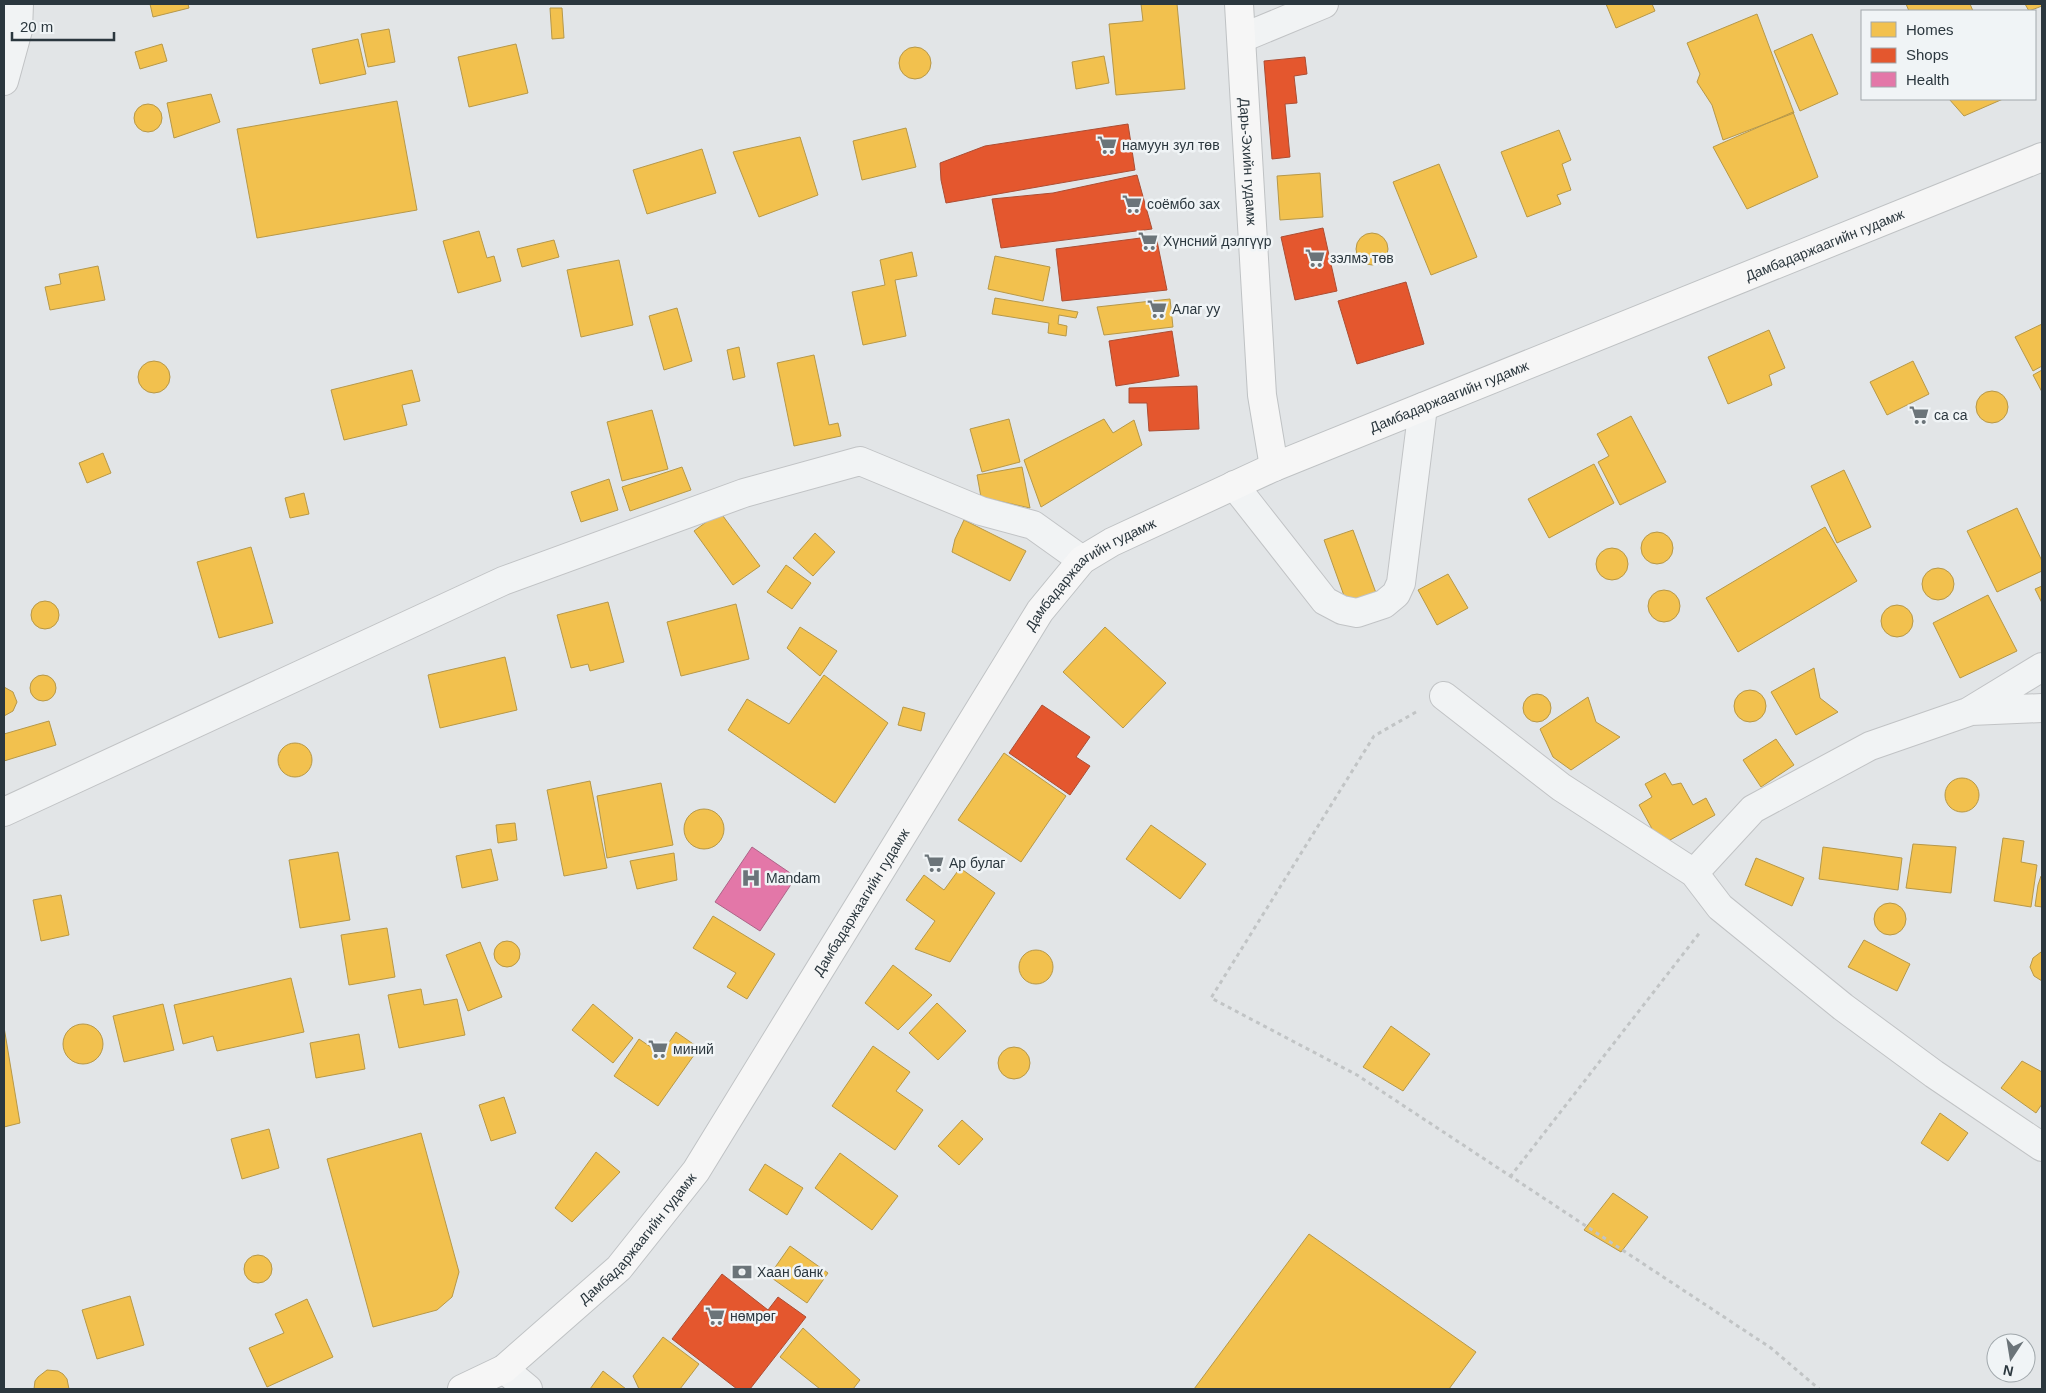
<svg xmlns="http://www.w3.org/2000/svg" width="2046" height="1393" font-family="Helvetica,sans-serif">
	<style>
		.homes { fill: #f2c14e; stroke: #b69849 }
		.shops { fill: #e4572e; stroke: #ac4d33 }
		.health { fill: #e377a8; stroke: #ac6488 }
		.lines { fill: none; stroke-linecap: round; stroke-linejoin: round }
		.minor-casing { stroke: #c1c3c5; stroke-width: 30 }
		.major-casing { stroke: #bfc2c4; stroke-width: 30 }
		.path { stroke: #c1c4c5; stroke-width: 3; stroke-dasharray: 4 4; stroke-linecap: butt }
		.minor { stroke: #f1f3f4; stroke-width: 28 }
		.major { stroke: #f6f6f6; stroke-width: 28 }
		.labels { text-anchor: middle; dominant-baseline: central; stroke-width: 5; stroke-linejoin: round; paint-order: stroke }
		.poi-label { font-size: 14px; fill: #2b373e; stroke: #f0f4f6; text-anchor: start }
		.street-label { font-size: 14px; fill: #2b373e; stroke: #f0f4f6 }
	</style>
	<rect width="100%" height="100%" fill="#e2e5e7"/>
	<path class="homes" d="M150 4H188L189 8 153 17Z
		M1141 4H1177L1185 89 1116 95 1109 24 1143 21Z
		M1606 4H1652L1655 11 1616 28Z
		M1906 4H1970L1973 11H1909Z
		M2025 4H2042V6L2029 11Z
		M550 8H562L564 38 552 39Z
		M1757 14 1794 113 1723 140 1712 105 1697 82 1700 74 1687 43Z
		M389 29 395 62 368 67 361 34Z
		M1812 34 1838 94 1800 111 1774 51Z
		M358 39 366 74 320 84 312 49Z
		M162 44 167 61 140 69 135 52Z
		M516 44 528 93 469 107 458 57Z
		M899 63a16 16 0 1 1 32 0a16 16 0 1 1-32 0Z
		M1104 56 1109 83 1076 89 1072 62Z
		M211 94 220 122 174 138 167 103Z
		M1949 99H2003L1964 116Z
		M397 101 417 210 257 238 237 129Z
		M134 118a14 14 0 1 1 28 0a14 14 0 1 1-28 0Z
		M1793 112 1818 177 1747 209 1713 147Z
		M906 128 916 167 862 180 853 141Z
		M1559 130 1571 160 1562 164 1571 190 1557 195 1561 204 1527 217 1501 152Z
		M800 137 818 195 759 217 733 152Z
		M702 149 716 193 647 214 633 170Z
		M1439 164 1477 257 1431 275 1393 182Z
		M1320 173 1323 217 1280 220 1277 176Z
		M479 231 487 258 494 256 501 281 458 293 443 241Z
		M1356 249a16 16 0 1 1 32 0a16 16 0 1 1-32 0Z
		M554 240 559 257 522 267 517 249Z
		M912 252 917 276 895 280 906 336 863 345 852 292 885 285 880 260Z
		M995 256 1050 267 1043 301 988 289Z
		M619 260 633 325 581 337 567 270Z
		M98 266 105 300 50 310 45 287 61 284 59 274Z
		M995 298 1078 312 1076 318 1059 315 1058 324 1067 326 1066 336 1048 333 1049 323 992 314Z
		M1170 299 1173 327 1104 335 1097 307Z
		M677 308 692 361 664 370 649 316Z
		M2042 324V366L2033 371 2015 337Z
		M1769 330 1785 368 1769 375 1772 385 1728 404 1708 357Z
		M739 347 745 377 733 380 727 350Z
		M814 355 829 425 838 423 841 436 794 446 777 363Z
		M138 377a16 16 0 1 1 32 0a16 16 0 1 1-32 0Z
		M1913 361 1929 394 1887 415 1870 382Z
		M412 370 420 401 402 405 407 425 344 440 331 390Z
		M2042 370V392L2033 375Z
		M1976 407a16 16 0 1 1 32 0a16 16 0 1 1-32 0Z
		M652 410 668 469 622 481 607 422Z
		M1631 416 1666 482 1620 505 1598 462 1609 456 1597 434Z
		M1009 419 1020 462 982 472 970 429Z
		M1104 419 1113 433 1134 420 1142 445 1041 507 1024 460Z
		M103 453 111 473 87 483 79 463Z
		M1594 464 1614 503 1549 538 1528 499Z
		M682 467 691 490 630 511 622 487Z
		M1022 467 1030 508 981 497 977 475Z
		M1844 470 1871 527 1837 543 1811 486Z
		M609 479 618 510 581 522 571 492Z
		M304 493 309 514 290 518 285 498Z
		M2017 508 2042 561V571L1997 592 1967 531Z
		M720 512 760 566 733 585 694 531Z
		M964 520 1026 551 1010 581 952 552 955 539Z
		M1825 527 1857 581 1738 652 1706 598Z
		M1353 530 1376 593 1347 604 1324 540Z
		M1641 548a16 16 0 1 1 32 0a16 16 0 1 1-32 0Z
		M815 533 835 552 813 576 793 558Z
		M251 547 273 623 219 638 197 562Z
		M1596 564a16 16 0 1 1 32 0a16 16 0 1 1-32 0Z
		M786 565 811 583 792 609 767 592Z
		M1922 584a16 16 0 1 1 32 0a16 16 0 1 1-32 0Z
		M1448 574 1468 608 1437 625 1418 590Z
		M2042 586V603L2035 589Z
		M1648 606a16 16 0 1 1 32 0a16 16 0 1 1-32 0Z
		M1988 595 2017 651 1960 678 1933 623Z
		M31 615a14 14 0 1 1 28 0a14 14 0 1 1-28 0Z
		M608 602 624 662 590 671 588 664 571 668 557 615Z
		M736 604 749 659 681 676 667 622Z
		M1881 621a16 16 0 1 1 32 0a16 16 0 1 1-32 0Z
		M800 627 837 651 820 676 787 648Z
		M1105 627 1166 683 1123 728 1063 672Z
		M505 657 517 710 440 728 428 675Z
		M1814 668 1820 698 1838 712 1796 735 1771 692Z
		M824 675 888 723 835 803 728 730 747 699 789 724Z
		M30 688a13 13 0 1 1 26 0a13 13 0 1 1-26 0Z
		M4 687 13 692 17 702 13 711 4 716Z
		M1734 706a16 16 0 1 1 32 0a16 16 0 1 1-32 0Z
		M1523 708a14 14 0 1 1 28 0a14 14 0 1 1-28 0Z
		M1588 697 1596 722 1620 737 1571 770 1553 757 1540 729Z
		M903 707 925 713 921 731 898 725Z
		M49 721 56 745 4 761V734Z
		M1776 739 1794 765 1761 787 1743 760Z
		M278 760a17 17 0 1 1 34 0a17 17 0 1 1-34 0Z
		M1004 753 1066 796 1021 862 958 820Z
		M1665 773 1672 785 1681 783 1693 805 1706 798 1715 815 1661 845 1639 805 1652 797 1645 784Z
		M1945 795a17 17 0 1 1 34 0a17 17 0 1 1-34 0Z
		M590 781 607 868 564 876 547 790Z
		M661 783 673 845 607 858 597 796Z
		M684 829a20 20 0 1 1 40 0a20 20 0 1 1-40 0Z
		M515 823 517 840 498 843 496 825Z
		M1151 825 1206 864 1180 899 1126 859Z
		M2003 838 2024 841 2021 862 2037 865 2031 907 1994 901Z
		M1913 844 1956 847 1951 893 1906 888Z
		M1823 847 1902 858 1898 890 1819 879Z
		M491 849 498 880 462 888 456 856Z
		M338 852 350 920 300 928 289 860Z
		M674 853 677 880 637 889 630 861Z
		M1756 858 1804 878 1792 906 1745 885Z
		M960 868 995 893 950 962 915 949 935 921 906 900 924 875 944 890Z
		M2041 876H2042V907L2035 906 2038 885Z
		M61 895 69 935 41 941 33 900Z
		M1874 919a16 16 0 1 1 32 0a16 16 0 1 1-32 0Z
		M713 916 775 954 747 999 727 987 736 973 693 948Z
		M387 928 395 977 349 985 341 935Z
		M1864 940 1910 964 1897 991 1848 967Z
		M494 954a13 13 0 1 1 26 0a13 13 0 1 1-26 0Z
		M480 942 502 997 468 1011 446 955Z
		M1019 967a17 17 0 1 1 34 0a17 17 0 1 1-34 0Z
		M2041 952H2042V981L2034 976 2030 967 2033 958Z
		M893 965 932 995 898 1030 865 1003Z
		M291 978 304 1032 217 1051 213 1036 183 1044 174 1005Z
		M421 989 424 1005 457 999 465 1035 399 1048 388 995Z
		M937 1003 966 1031 938 1060 909 1033Z
		M163 1004 174 1050 124 1062 113 1016Z
		M593 1004 633 1038 613 1063 572 1030Z
		M63 1044a20 20 0 1 1 40 0a20 20 0 1 1-40 0Z
		M1391 1026 1430 1054 1403 1091 1363 1067Z
		M4 1027 20 1123 4 1127Z
		M676 1032 699 1048 658 1106 614 1076 639 1039 661 1054Z
		M359 1034 365 1069 316 1078 310 1043Z
		M873 1046 910 1072 896 1091 923 1110 895 1150 832 1106Z
		M998 1063a16 16 0 1 1 32 0a16 16 0 1 1-32 0Z
		M2022 1061 2042 1072V1104L2036 1113 2001 1088Z
		M504 1097 516 1133 491 1141 479 1105Z
		M1940 1113 1968 1133 1948 1161 1921 1143Z
		M962 1120 983 1139 959 1165 938 1146Z
		M269 1129 279 1168 242 1179 231 1139Z
		M421 1133 459 1272 452 1297 437 1310 373 1327 327 1159Z
		M596 1152 620 1172 572 1222 555 1208Z
		M840 1153 898 1196 872 1230 815 1188Z
		M765 1164 803 1188 787 1215 749 1190Z
		M1613 1193 1648 1217 1621 1252 1584 1230Z
		M1309 1234 1476 1352 1449 1389H1194Z
		M790 1246 828 1273 807 1303 769 1276Z
		M244 1269a14 14 0 1 1 28 0a14 14 0 1 1-28 0Z
		M130 1296 144 1345 97 1359 82 1310Z
		M307 1299 333 1357 267 1387 249 1348 284 1333 275 1314Z
		M803 1328 860 1380 853 1389H820L780 1357Z
		M663 1337 699 1364 680 1389H639L633 1376Z
		M47 1370 58 1371 63 1374 67 1379 69 1389H34L35 1381 38 1377Z
		M603 1371 626 1389H590Z"/>
	<path class="shops" d="M1305 57 1307 74 1294 76 1297 103 1285 104 1290 157 1272 159 1264 61Z
		M1128 124 1135 170 946 203 941 180 940 163 985 146Z
		M1137 175 1152 229 1001 248 992 199 1053 193Z
		M1323 228 1337 291 1295 300 1281 237Z
		M1156 236 1167 290 1062 301 1056 249Z
		M1406 282 1424 344 1357 364 1338 301Z
		M1172 331 1179 376 1116 386 1109 341Z
		M1197 386 1199 429 1149 431 1147 403H1129V388Z
		M1042 705 1090 737 1076 757 1090 766 1070 795 1009 753Z
		M722 1274 768 1310 778 1297 806 1317 750 1389H737L672 1339Z"/>
	<path class="health" d="M752 847 796 877 760 931 715 902Z"/>
	<g class="lines">
		<defs>
			<path id="minor" d="M1242 38 1324 4
				M4 81 18 30 19 4
				M1234 485 1325 601 1342 610 1357 613 1384 604 1396 594 1401 583 1423 407
				M1444 696 1561 787 1694 873 1720 907 1843 1007 1934 1074 2042 1147
				M1971 711 2042 708
				M4 812 503 581 744 493 860 461 981 511 1033 525 1082 560
				M1694 873 1753 809 1870 746 1968 712 2042 667
				M504 1369 528 1389"/>
			<g id="major">
				<path id="s1" d="M1239 4 1262 395 1274 467"/>
				<path id="s2" d="M462 1389 504 1369 619 1268 696 1171 1040 611 1082 560 1112 542 1274 467 2042 157"/>
			</g>
		</defs>
		<use href="#minor" class="minor-casing"/>
		<use href="#major" class="major-casing"/>
		<path class="path" d="M1416 712 1374 736 1211 998 1357 1075 1771 1348 1819 1389
			M1510 1177 1701 931"/>
		<use href="#minor" class="minor"/>
		<use href="#major" class="major"/>
	</g>
	<defs>
		<symbol id="supermarket-bare" viewBox="-9 -9 18 18"><path d="M-6-5.5h2.5l.6 2H6L4.5 2H-2.5L-4.4-4H-6ZM-1.5 3.2a1.3 1.3 0 1 0 .1 0ZM3 3.2a1.3 1.3 0 1 0 .1 0Z" fill="#6b7479" stroke="#f0f4f6" stroke-width="2.5" paint-order="stroke"/></symbol>
		<symbol id="hospital-bare" viewBox="-9 -9 18 18"><path d="M-5-5h3v3.5h4V-5h3V5h-3V1.5h-4V5h-3Z" fill="#6b7479" stroke="#f0f4f6" stroke-width="2.5" paint-order="stroke"/></symbol>
		<symbol id="bank-bare" viewBox="-9 -9 18 18"><path d="M-6-4H6V4H-6ZM0-2.3a2.3 2.3 0 1 0 0 4.6a2.3 2.3 0 1 0 0-4.6Z" fill="#6b7479" stroke="#f0f4f6" stroke-width="2.5" paint-order="stroke"/></symbol>
	</defs>
	<g fill-rule="evenodd">
		<use href="#supermarket-bare" x="1093" y="131" width="28" height="28"/>
		<use href="#supermarket-bare" x="1118" y="190" width="28" height="28"/>
		<use href="#supermarket-bare" x="1134" y="227" width="28" height="28"/>
		<use href="#supermarket-bare" x="1301" y="244" width="28" height="28"/>
		<use href="#supermarket-bare" x="1143" y="295" width="28" height="28"/>
		<use href="#supermarket-bare" x="1905" y="401" width="28" height="28"/>
		<use href="#supermarket-bare" x="920" y="849" width="28" height="28"/>
		<use href="#hospital-bare" x="737" y="864" width="28" height="28"/>
		<use href="#supermarket-bare" x="644" y="1035" width="28" height="28"/>
		<use href="#bank-bare" x="728" y="1258" width="28" height="28"/>
		<use href="#supermarket-bare" x="701" y="1302" width="28" height="28"/>
	</g>
	<g class="labels">
		<g class="poi-label">
			<text x="1122" y="145">намуун зул төв</text>
			<text x="1147" y="204">соёмбо зах</text>
			<text x="1163" y="241">Хүнсний дэлгүүр</text>
			<text x="1330" y="258">зэлмэ төв</text>
			<text x="1172" y="309">Алаг уу</text>
			<text x="1934" y="415">са са</text>
			<text x="949" y="863">Ар булаг</text>
			<text x="766" y="878">Mandam</text>
			<text x="673" y="1049">миний</text>
			<text x="757" y="1272">Хаан банк</text>
			<text x="730" y="1316">нөмрөг</text>
		</g>
		<g class="street-label">
			<text stroke="none"><textPath href="#s1" startOffset="158">Дарь-Эхийн гудамж</textPath></text>
			<text stroke="none"><textPath href="#s2" startOffset="1854">Дамбадаржаагийн гудамж</textPath></text>
			<text stroke="none"><textPath href="#s2" startOffset="1449">Дамбадаржаагийн гудамж</textPath></text>
			<text stroke="none"><textPath href="#s2" startOffset="1044">Дамбадаржаагийн гудамж</textPath></text>
			<text stroke="none"><textPath href="#s2" startOffset="639">Дамбадаржаагийн гудамж</textPath></text>
			<text stroke="none"><textPath href="#s2" startOffset="234">Дамбадаржаагийн гудамж</textPath></text>
		</g>
	</g>
	<rect width="2046" height="1393" fill="none" stroke="#2b373e" stroke-width="10"/>
	<rect x="1861" y="10" width="175" height="90" fill="#f0f4f6" stroke="#a1a8ac"/>
	<rect x="1871" y="22" width="25" height="15" fill="#f2c14e" stroke="#a1a8ac"/>
	<text x="1906" y="35" font-size="15" fill="#2b373e">Homes</text>
	<rect x="1871" y="48" width="25" height="15" fill="#e4572e" stroke="#a1a8ac"/>
	<text x="1906" y="60" font-size="15" fill="#2b373e">Shops</text>
	<rect x="1871" y="72" width="25" height="15" fill="#e377a8" stroke="#a1a8ac"/>
	<text x="1906" y="85" font-size="15" fill="#2b373e">Health</text>
	<g transform="translate(2011 1358) rotate(192)"><circle r="24" fill="#f0f4f6" stroke="#a1a8ac"/>
	<path d="M0-4L9 19L0 12L-9 19Z" fill="#6b7479"/>
	<text y="-8" font-size="14" font-weight="bold" text-anchor="middle" fill="#2b373e">N</text>
	</g>
	<path d="M12 32v8h102v-8" fill="none" stroke="#2b373e" stroke-width="2.5"/>
	<text x="20" y="32" font-size="15" fill="#2b373e" stroke="#f0f4f6" stroke-width="4" paint-order="stroke">20 m</text>
</svg>
